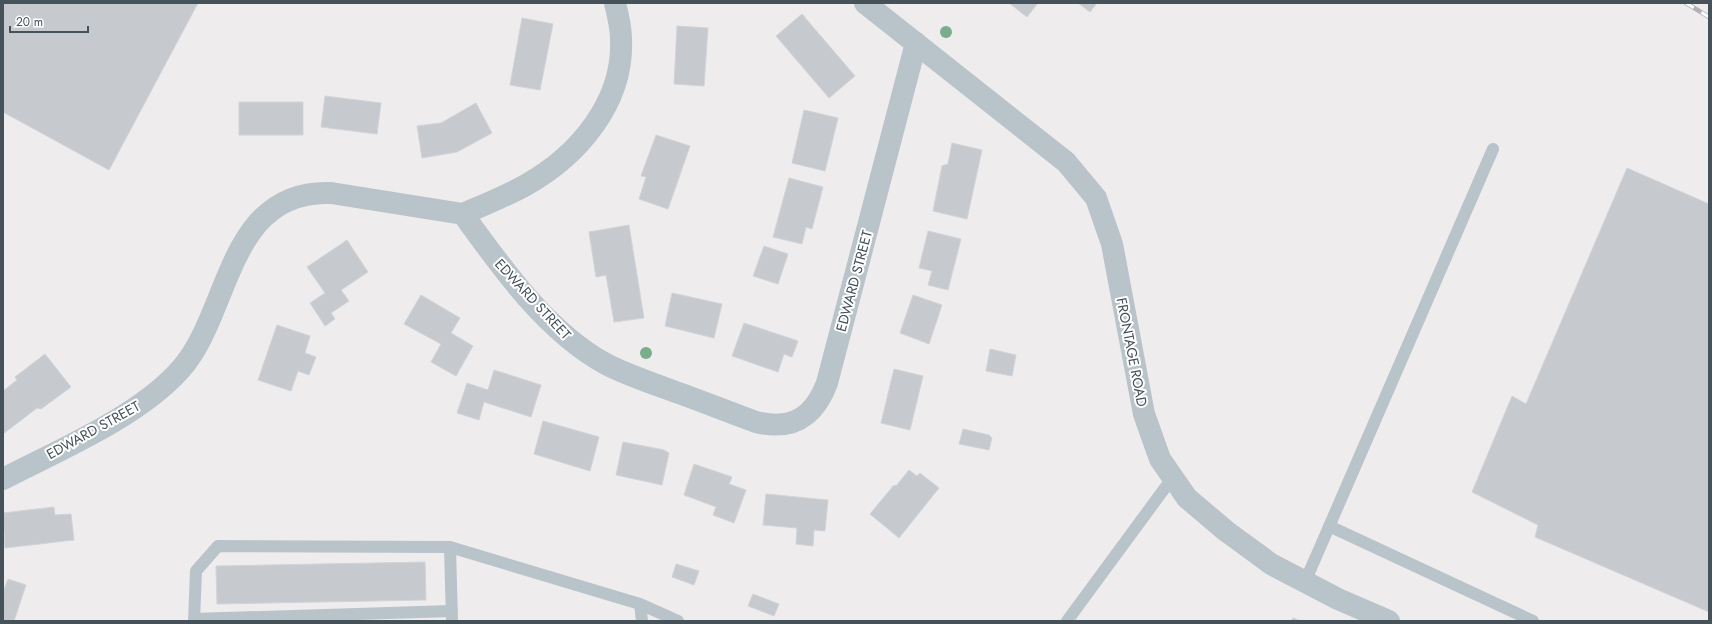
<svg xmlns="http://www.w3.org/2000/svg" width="1712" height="624" font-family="Jost,sans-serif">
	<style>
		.building { fill: #c6cacf; stroke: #d0d4d8 }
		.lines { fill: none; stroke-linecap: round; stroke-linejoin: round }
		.service { stroke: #b8c3ca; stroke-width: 12 }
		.minor { stroke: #b8c3ca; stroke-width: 22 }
		.tertiary { stroke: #b8c3ca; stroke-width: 22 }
		.rail-casing { stroke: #afb3b7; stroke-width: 4.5 }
		.rail { stroke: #fff; stroke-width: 3; stroke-dasharray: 9; stroke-linecap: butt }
		.tree { fill: #79ad8c }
		.labels { text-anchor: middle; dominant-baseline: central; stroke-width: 4; stroke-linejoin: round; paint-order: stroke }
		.street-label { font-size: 14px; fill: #45525a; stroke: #fff }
	</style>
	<rect width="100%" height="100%" fill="#efeced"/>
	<path class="building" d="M3 3H198L109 170 3 112Z
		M1009 3H1038L1027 17Z
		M1078 3H1097L1090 12Z
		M802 14 855 76 829 98 776 36Z
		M522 18 553 24 540 90 510 85Z
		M677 26 708 28 704 86 674 84Z
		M325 96 381 103 377 134 321 127Z
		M239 102H303V135H239Z
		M476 103 492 133 457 152 422 158 417 126 441 123Z
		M804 110 838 118 825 171 792 163Z
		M656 135 690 146 668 209 639 199 646 177 641 176Z
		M952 143 982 150 967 219 933 211 942 166 948 164Z
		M1627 168 1709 204V612L1535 537 1538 525 1472 492 1512 396 1526 404Z
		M789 178 823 187 812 229 806 227 802 244 773 237Z
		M629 225 644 318 614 322 606 275 596 277 589 232Z
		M928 231 961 239 948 290 928 285 932 271 919 268Z
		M347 240 368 272 341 290 349 301 331 313 335 319 325 326 310 303 325 293 307 267Z
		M764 246 788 254 778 284 753 276Z
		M672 293 722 304 714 338 665 326Z
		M421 295 460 318 451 333 473 346 456 376 431 362 441 344 404 324Z
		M913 295 942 305 929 344 900 333Z
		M744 323 798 341 792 357 784 354 778 372 732 356Z
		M277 325 310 336 305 353 316 357 309 375 298 371 291 391 258 380Z
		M990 349 1016 355 1012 376 986 371Z
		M45 354 71 387 41 409 37 408 3 434V391L17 380 15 377Z
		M894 369 923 376 910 430 881 423Z
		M494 370 541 385 531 417 484 402 479 420 457 413 467 383 488 390Z
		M543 421 599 437 590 471 534 454Z
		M963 429 989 435 992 438 989 450 959 444Z
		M623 442 664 450 669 453 662 485 616 475Z
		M694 464 732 477 729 484 746 490 734 523 713 515 716 507 684 495Z
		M909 470 917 476 920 473 939 488 899 538 870 514 894 485 896 486Z
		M766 494 828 500 825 531 814 530 813 546 796 544 797 528 763 525Z
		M54 507 55 515 71 514 74 540 5 548 3 513Z
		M425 562 426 600 217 604 216 566Z
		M676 564 699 571 694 585 672 577Z
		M8 579 26 585 14 621H3V592Z
		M753 594 779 604 774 616 748 606Z
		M1293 618 1301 621H1291Z"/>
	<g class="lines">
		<path class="service" d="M1329 526 1533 621
			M450 547 452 621
			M1305 582 1493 149
			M640 604 642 621
			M194 619 452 611
			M194 621 196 571 218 546 450 547 640 604 678 621
			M1067 621 1173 477"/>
		<path class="minor" d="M463 214C484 205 506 196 526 185 579 155 624 102 621 39 621 27 618 15 615 3
			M3 479C59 450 138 417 180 370 231 314 226 189 331 193L463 214C501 267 547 332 606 364 625 374 646 381 665 388 696 399 726 411 756 422 793 431 814 417 827 383L916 43"/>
		<path class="tertiary" d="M865 3 1066 162 1096 198 1112 244 1144 414 1160 459 1187 498 1226 531 1271 564 1338 599 1389 621"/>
		<defs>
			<path id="rail" d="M1686 3 1709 17"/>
		</defs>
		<use href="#rail" class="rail-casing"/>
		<use href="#rail" class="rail"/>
	</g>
	<g class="tree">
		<circle cx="946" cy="32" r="6"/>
		<circle cx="646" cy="353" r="6"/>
	</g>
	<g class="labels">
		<g class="street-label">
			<text transform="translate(854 281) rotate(-75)">EDWARD STREET</text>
			<text transform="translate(533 299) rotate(47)">EDWARD STREET</text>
			<text transform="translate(1132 352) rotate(79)">FRONTAGE ROAD</text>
			<text transform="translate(93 430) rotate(-29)">EDWARD STREET</text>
		</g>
	</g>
	<rect width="1712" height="624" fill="none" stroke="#45525a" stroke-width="8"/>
	<path d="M10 26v6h78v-6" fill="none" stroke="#45525a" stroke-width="2"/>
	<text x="16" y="26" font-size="12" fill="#45525a" stroke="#ffffff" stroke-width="3" paint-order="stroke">20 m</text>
</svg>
